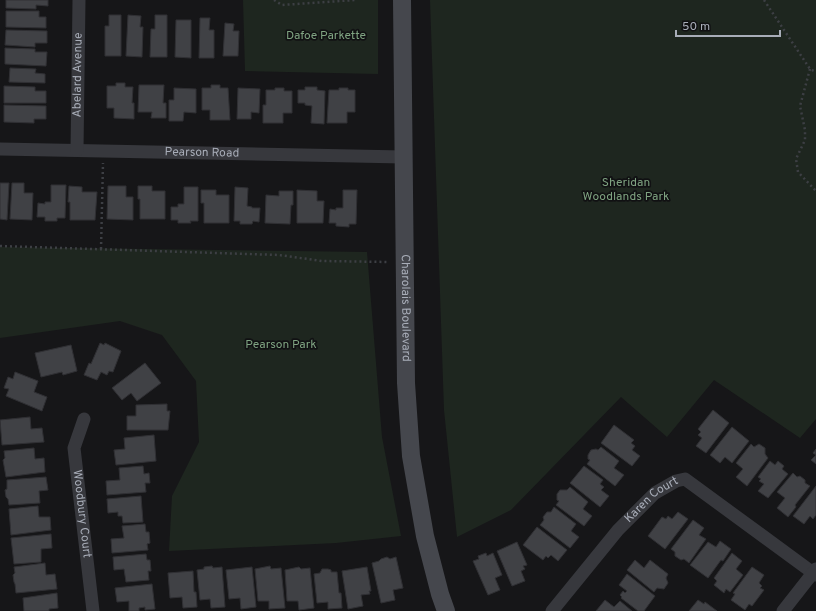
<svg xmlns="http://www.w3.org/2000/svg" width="816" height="611" font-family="Overpass,sans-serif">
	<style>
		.green { fill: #1e261f }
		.building { fill: #404145; stroke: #303034 }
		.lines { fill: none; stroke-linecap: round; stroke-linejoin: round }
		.path { stroke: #3d3f44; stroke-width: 2.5; stroke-dasharray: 2 3; stroke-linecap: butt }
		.street { stroke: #37383d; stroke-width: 13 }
		.secondary { stroke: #45474d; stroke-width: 18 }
		.labels { text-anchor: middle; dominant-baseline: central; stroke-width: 3.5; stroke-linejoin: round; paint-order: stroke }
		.park-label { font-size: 12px; fill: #7fa381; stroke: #111113 }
		.street-label { font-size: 12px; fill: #a8adb8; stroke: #111113 }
	</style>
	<rect width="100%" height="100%" fill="#161618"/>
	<path class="green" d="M243 0H378V74L245 71Z
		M430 0H816V419L800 438 714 380 667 437 621 397 511 510 457 537 444 410Z
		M0 247 367 252 382 437 401 536 336 543 169 551 172 496 199 442 196 381 162 335 120 321 0 338Z"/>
	<path class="building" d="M6 0H48V6L36 5V9L6 8Z
		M6 11H39V17H46V28L6 27Z
		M109 15H121V56H105V26H109Z
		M128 15 141 16 140 27H143L142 57 126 56Z
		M155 15H167V57H150L151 29H155Z
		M200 18H210L209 30H214V58H199Z
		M176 20H191V58L175 57Z
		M225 23 234 24 233 31H239L238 56H223Z
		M6 30 47 31V43H35V47L5 45Z
		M5 48 35 49V52H47L46 66 5 64Z
		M10 68 36 69 35 73 45 74V83L9 82Z
		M116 83H125V87H133L132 103H134V119L114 118V108H107V86H116Z
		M139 85H164L163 103H166V118H151L152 112H138Z
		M211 85H220V88H228L230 120H210V110H202V88H211Z
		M4 86 35 87V91H46V103H4Z
		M305 87H317V90L325 91 324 124 311 123 312 106 305 105V103H298V90H305Z
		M174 88 196 89V113L184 112 183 121H169V100H174Z
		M238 88 260 89 259 113 251 112V119H237Z
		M275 88H284V91H292V113H283V123H263V105H266V90H275Z
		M339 88H348V90H355V112H347V123H327L329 90H339Z
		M4 105 46 106V119H34V123L4 122Z
		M0 183H9L7 220 0 219Z
		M12 183H24V193H33L32 220 10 219Z
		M51 185H66L65 218H57V221H45V217H37L38 203 45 204V202H51Z
		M69 186 82 187V192H97L95 220H70V202H68Z
		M108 186H126V197H133V220L107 219Z
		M138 186H152V191H165V219H140V199H138Z
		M184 187H198V221H190L191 223H178V220H171V207H178V204H184Z
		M235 187 248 188 247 206 252 207V208H260L259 222 253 221 252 224H240V221H234Z
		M201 190H216V195H229V223H204V203H201Z
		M297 190 317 191V201H324L323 223H297Z
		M343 190H357L356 224H349V227L336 226V223H329L330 209 336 210V208H343Z
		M279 191H293V205H291L290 224 265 223 266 195 279 196Z
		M100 343 104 345 105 343 121 351 113 372 109 371 107 375 101 372 97 380 84 375 89 363 91 364Z
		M71 345 77 371 63 375 62 372 41 377 35 353Z
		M145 363 161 383 137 401 131 393 122 400 112 388Z
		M15 372 38 381 34 392 47 397 42 411 6 396 9 389 4 388 8 377 13 379Z
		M167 404V411H170L168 430H127V416H136V405Z
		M713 410 729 423 706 453 696 446 702 438 698 435 701 432 698 429Z
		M30 417 31 429 42 428 44 442 2 445 0 420Z
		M614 425 634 440 631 443 635 446 632 450 640 456 632 466 601 443Z
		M732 427 749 441 732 463 725 457 720 463 710 455Z
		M154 435 156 461 116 465 114 450 125 449 124 438Z
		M751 444 754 447 759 444 765 448V454L768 458 747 486 736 477 743 469 736 463Z
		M601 447 619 461 614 468 624 475 615 486 587 464 590 460 588 459V455L591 450 596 449 598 450Z
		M34 448 35 459 44 458 45 472 6 477 3 460 5 458 4 451Z
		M816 449V464L811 460 816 455 813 453Z
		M770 461 775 465 778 461 784 466 782 469 788 474 768 498 758 491 764 484 759 481 761 479 758 477Z
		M143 466 144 474 149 473 150 483H145L146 492 107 495 106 481 120 480 119 468Z
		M584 466 603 480 600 484 604 487 601 490 609 496 600 507 570 483Z
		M793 473 797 477 800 476 805 480V483L810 486 795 505 796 507 788 517 777 508 785 498 777 492Z
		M46 477 48 490 39 491 40 503 9 505 8 499 6 497 5 490 7 489V480Z
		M816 486V515L813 519 810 516 804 524 793 516Z
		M570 487 588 502 583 509 592 516 584 526 556 505 559 501 557 500V494L560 490H567Z
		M141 496 143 522 123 523 122 516H118V512L108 513 107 499Z
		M38 506 39 517H50L51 530 11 535 9 509Z
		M554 507 576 524 571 531 579 537 570 548 540 525 544 520 543 517 547 512H551Z
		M678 512 688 519 665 549 648 536 662 517 666 519 668 516 672 519Z
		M693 520 704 528 699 535 706 539 689 563 684 559 681 560 675 556V552L671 549Z
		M145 524 146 532H149L150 543 147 544 148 550 112 553 111 539 124 538 122 526Z
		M537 527 567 550 558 561 551 555 548 558 546 556 543 560 523 545Z
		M51 534 52 548 41 549V562L14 564 11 538Z
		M720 541 731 549 723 561 721 560 708 578 690 565 708 542 716 547Z
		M517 542 527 565 523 566 525 569 521 571 525 581 512 586 497 551Z
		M486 553 487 556 493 553 502 575 495 578 500 590 488 595 473 561 479 559 478 556Z
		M732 553 742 561 736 569 743 575 730 592 726 589 724 593 714 585 717 581 714 578Z
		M146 554 147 560H150L151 571H148L149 580 126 582 124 569 114 570 113 557Z
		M387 557 390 559 396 557 403 588 393 590 395 600 381 603 372 563 379 561 381 559Z
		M635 560 644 568 650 560 668 574 666 578 668 583 664 589 657 588 654 592 627 570Z
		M45 563 46 575 55 574 57 589 16 593 15 584 14 582 13 575 15 573 14 567Z
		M212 566 213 568 222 567 225 607 211 608 210 599 200 600 197 570 204 569V567Z
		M270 566 271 569 281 568 285 608 269 609V601H258L255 569Z
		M252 567 256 607 241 609 240 598 229 599 226 570Z
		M299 567 301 569 310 568 314 608 299 610 298 601H287L285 570Z
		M367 567 371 591H369L370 594 361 595 363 606 348 609 342 571Z
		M752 567 764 575 759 583 762 586 760 588 764 590 752 606 749 604 745 610 731 600 735 594 733 593Z
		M322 569H328L331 570V572H337L339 593H341L342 608 328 609V602L317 603 314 574 320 573Z
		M193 571 194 592H196L197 607 183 608 182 597 170 598 168 573Z
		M627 574 655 596 644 611H638L621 598 622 597 620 595 623 591 625 593 627 591 619 585Z
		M152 584 155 609 145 610V607L139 608V611H129V601L117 602 115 588Z
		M57 593 58 608 49 609V611H24L23 598Z
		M605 600 614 607 620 601 632 611H596Z
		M698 600 704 604 705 602 717 611H689Z"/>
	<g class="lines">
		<path class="path" d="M274 0 282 5 355 0
			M764 0 810 69 816 72
			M810 69 800 106 805 130V140L796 159 798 172 816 191
			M0 246 279 255 322 261 389 262
			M101 249 103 163"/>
		<g class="street">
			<path id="s1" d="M0 149 403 157"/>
			<path id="s2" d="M77 150 79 0"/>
			<path id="s3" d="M84 419 74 448 93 611"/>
			<path id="s4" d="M552 611 618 530 655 493 676 481 685 479 816 575"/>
			<path d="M783 611 816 569"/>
		</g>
		<path class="secondary" id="s5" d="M402 0 406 383 411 456 425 536 440 594 446 611"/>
	</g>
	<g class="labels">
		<g class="park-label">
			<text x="326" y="36">Dafoe Parkette</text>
			<text x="626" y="183">Sheridan<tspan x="626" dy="14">Woodlands Park</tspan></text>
			<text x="281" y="345">Pearson Park</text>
		</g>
		<g class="street-label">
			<text stroke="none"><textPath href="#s2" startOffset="75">Abelard Avenue</textPath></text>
			<text stroke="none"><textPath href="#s1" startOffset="202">Pearson Road</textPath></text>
			<text stroke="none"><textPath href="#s5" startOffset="308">Charolais Boulevard</textPath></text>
			<text stroke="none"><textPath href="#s4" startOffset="150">Karen Court</textPath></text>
			<text stroke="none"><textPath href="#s3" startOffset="97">Woodbury Court</textPath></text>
		</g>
	</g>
	<path d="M676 30v6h104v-6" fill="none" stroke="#a8adb8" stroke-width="2"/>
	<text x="682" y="30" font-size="12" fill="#a8adb8" stroke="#111113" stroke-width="3" paint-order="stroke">50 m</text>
</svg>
